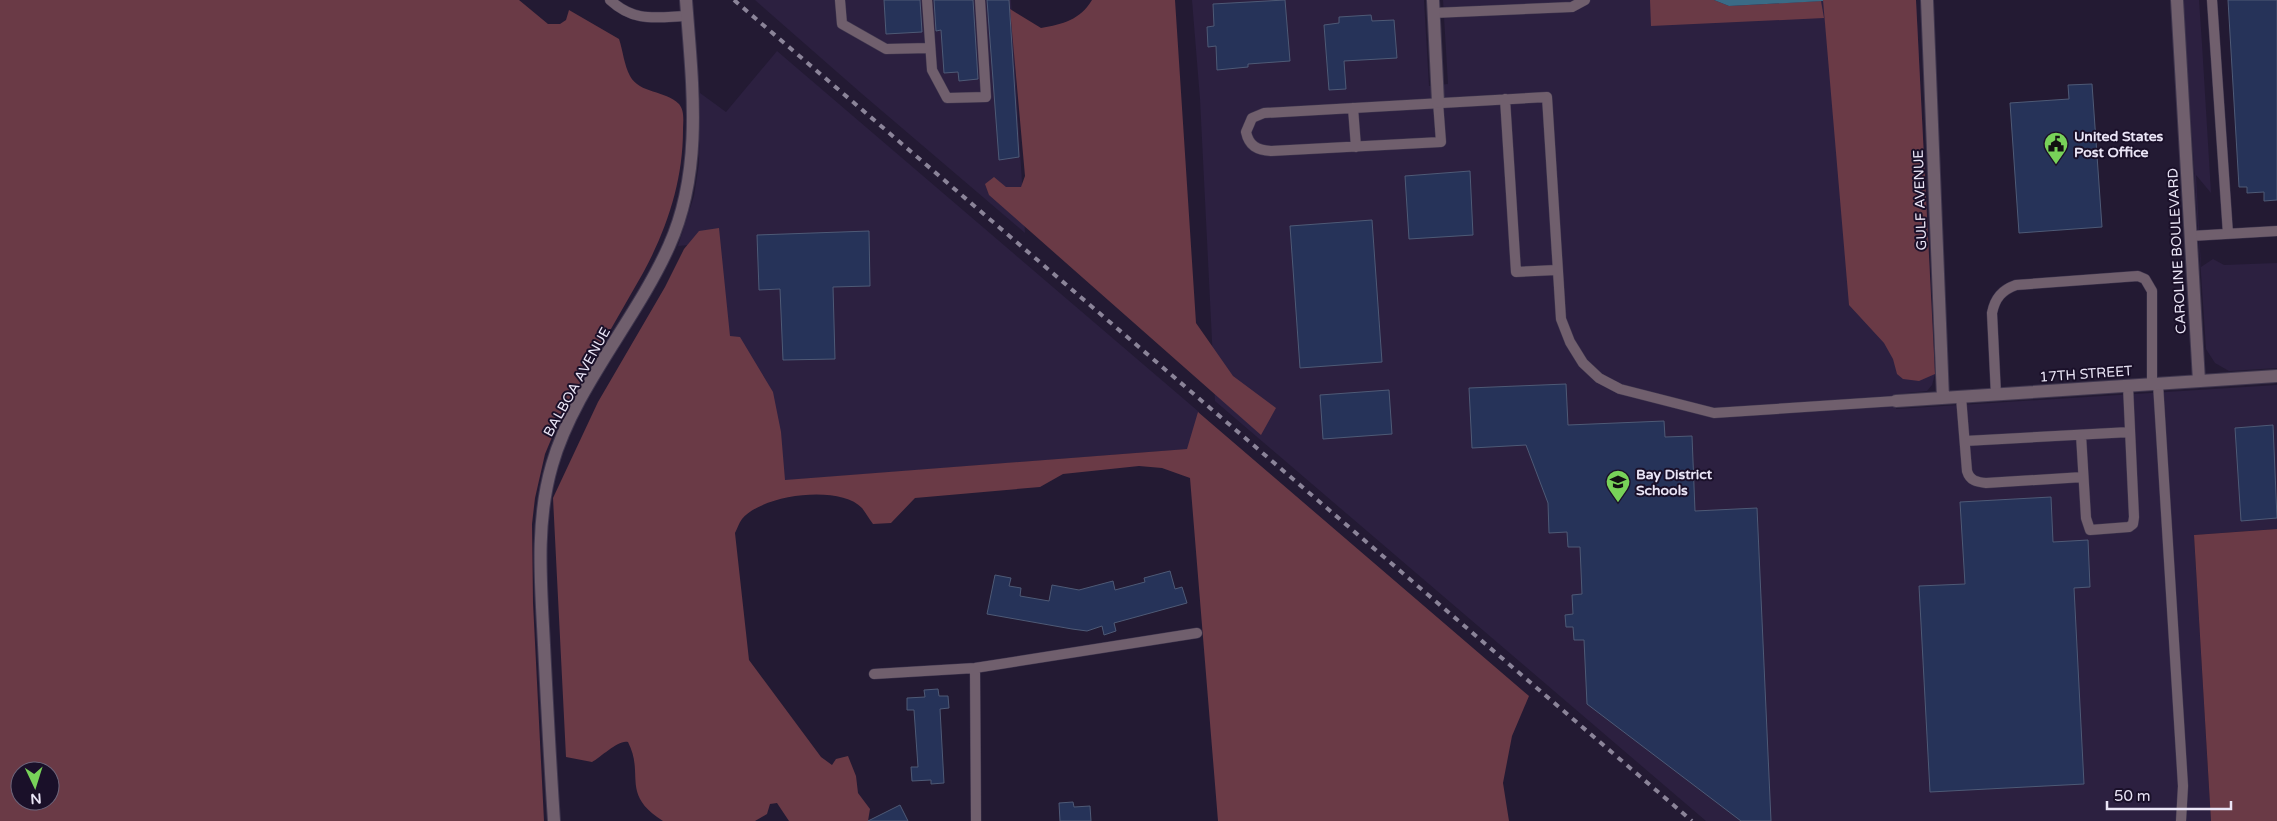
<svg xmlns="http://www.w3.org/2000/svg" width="2277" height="821" font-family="'Varela Round',sans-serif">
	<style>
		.built { fill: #2c2040 }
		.forest { fill: #6a3a46; fill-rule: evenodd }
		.water { fill: #3a6b86 }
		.building { fill: #263359; stroke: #4e5a76 }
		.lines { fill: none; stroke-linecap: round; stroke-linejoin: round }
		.service-casing { stroke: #3f364e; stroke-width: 11 }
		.minor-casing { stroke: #3f364e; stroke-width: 14 }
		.tertiary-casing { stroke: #3f364e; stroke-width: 14 }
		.service { stroke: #705f6d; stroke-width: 10 }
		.minor { stroke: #705f6d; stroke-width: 12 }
		.tertiary { stroke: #705f6d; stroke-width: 12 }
		.rail { stroke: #8b8499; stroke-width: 4; stroke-dasharray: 6 6; stroke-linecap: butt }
		.labels { text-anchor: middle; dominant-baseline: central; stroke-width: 4; stroke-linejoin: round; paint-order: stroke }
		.poi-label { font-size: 14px; font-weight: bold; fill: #eae5f6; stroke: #1a1029; text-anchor: start }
		.street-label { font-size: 14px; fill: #eae5f6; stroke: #1a1029 }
	</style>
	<rect width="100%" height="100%" fill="#231a33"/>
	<path class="built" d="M755 0H1011L1025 233 861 93Z
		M1192 0H1424L1429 86 1448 84 1443 0H1916L1935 374 1932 385 1927 391 1896 394V409L2277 385V529L2194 535 2211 821H1706L1215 401 1200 99Z
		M2183 0H2199L2202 44 2211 193 2196 175 2201 267 2213 259 2224 265 2277 263V368L2229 371 2215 363 2206 349Z
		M777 51 1199 412 1201 448 727 485 710 243 678 246 694 196 699 164 700 93 726 112Z"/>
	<path class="forest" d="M0 0H519L548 24H560L566 20 569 10 619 39C623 51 624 65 630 76 640 94 665 90 679 104 685 111 683 122 683 130 683 181 667 229 643 273L560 418 545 454 535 498 532 524 533 603 544 821H0ZM20 771H50V801H20Z
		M1092 0H1175L1196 323 1233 376 1276 408 1261 435 989 195 985 184 994 177 1006 187H1021L1025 176 1010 9 1041 28C1063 24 1080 20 1092 0Z
		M1650 0H1714L1729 6 1821 1 1824 18 1651 26Z
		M1823 0H1916L1935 374 1919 381 1903 379 1897 374 1893 359 1884 343 1849 305Z
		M719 228 730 336 740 337 773 392 781 432 785 480 1187 449 1198 412 1529 696 1512 736 1503 783 1509 821H1218L1190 478 1162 468 1139 466 1063 474 1040 487 915 498 891 523 873 524C869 519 866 513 862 508 839 484 761 495 742 519 739 523 737 529 735 533L749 660 821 757 832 765 836 759 848 756 856 776 858 793 870 809 868 821H789L777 803 770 804 767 814 755 821H663C620 794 645 775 628 742 619 739 601 757 592 762L566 757 553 498 598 402 665 287 684 249 699 231Z
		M2277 529V821H2211L2194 535Z"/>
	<path class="water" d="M1714 0H1823V1L1729 6Z"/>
	<path class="building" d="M884 0H920L922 32 886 34Z
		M934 0H973L978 79 959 81 958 72 944 73 941 30 936 31Z
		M987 0H1009L1019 157 999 160Z
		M1285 0 1290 61 1248 64V67L1217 70 1216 46 1208 47 1207 27 1214 26 1213 4Z
		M2228 0H2277V200L2264 201V192L2247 193V187H2239Z
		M1371 15 1372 21 1394 20 1397 58 1344 61 1346 89 1329 90 1324 25 1339 23V17Z
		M2092 84 2102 227 2019 233 2010 103 2069 99 2068 85Z
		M1470 171 1473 235 1409 239 1405 176Z
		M1372 220 1382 362 1300 368 1290 226Z
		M869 231 870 286 833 287 835 359 783 360 780 289 759 290 757 235Z
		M1566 384 1568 425 1664 421 1665 437 1692 436 1695 511 1757 508 1771 821H1741L1587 704 1584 640H1574L1573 627H1566L1565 615 1573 614 1572 595 1582 594 1580 547H1568L1567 532 1549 533 1548 503 1526 445 1472 448 1469 388Z
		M1389 390 1392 434 1323 439 1320 395Z
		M2273 425 2277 518 2241 521 2235 428Z
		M2051 497 2053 542 2088 540 2090 587 2074 588 2084 784 1930 792 1919 586 1965 584 1960 502Z
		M1170 571 1175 589 1182 587 1187 603 1114 623 1116 631 1104 635 1102 626 1087 631 1072 629 987 614 995 575 1011 578 1009 586 1021 588 1020 596 1049 601 1052 585 1079 590 1113 581 1115 590 1145 582 1144 578Z
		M938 689 939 696H948L949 708 940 709 944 783 931 784V780L912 781 911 767H918L914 710H907V698L925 697 924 690Z
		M1073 802 1074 807 1090 806 1091 821H1060L1059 803Z
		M900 805 908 821H868Z"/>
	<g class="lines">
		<defs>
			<path id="service" d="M610 0C635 23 656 17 687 16
				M840 0 842 24 886 49 929 48
				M927 0 932 70 947 98 986 97 980 0
				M2212 0 2228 234
				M1433 13 1572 7 1585 0
				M1505 99 1516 272 1556 270
				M1438 102 1441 142 1271 151C1257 150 1249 146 1246 132L1252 118 1264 113 1547 97 1561 319 1570 342 1583 363 1599 378 1620 389 1714 413 1896 401
				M1353 108 1356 147
				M2191 236 2277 231
				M2158 384 2183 786 2181 821
				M1996 395 1992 313C1995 298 2002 290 2016 285L2138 276 2145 279 2152 291V384
				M1961 397 1967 471C1970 481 1977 482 1986 483L2083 477
				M2081 435 2086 518 2090 530 2129 527 2133 524 2134 517 2128 386
				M1965 441 2130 432
				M975 668 976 821
				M874 674 975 668 1197 633"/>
			<path id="minor" d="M1433 0 1438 102
				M1927 0 1943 398
				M2177 0 2199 381
				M1896 401 2277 376"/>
			<path id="tertiary" d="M554 821C550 762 547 704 544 645 541 585 535 523 552 465 574 388 636 320 669 246 704 169 692 82 686 0"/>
		</defs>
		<use href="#service" class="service-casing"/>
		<use href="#minor" class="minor-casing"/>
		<use href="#tertiary" class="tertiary-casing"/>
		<use href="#service" class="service"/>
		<use href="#minor" class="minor"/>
		<use href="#tertiary" class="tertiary"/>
		<path class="rail" d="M734 0 1692 821"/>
	</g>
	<defs>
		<symbol id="civic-pin" viewBox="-11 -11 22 30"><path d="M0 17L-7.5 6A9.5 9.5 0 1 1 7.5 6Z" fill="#78d259" stroke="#1a1029"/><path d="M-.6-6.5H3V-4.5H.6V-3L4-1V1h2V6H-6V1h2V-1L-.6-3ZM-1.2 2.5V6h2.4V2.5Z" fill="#111"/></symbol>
		<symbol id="school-pin" viewBox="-11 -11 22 30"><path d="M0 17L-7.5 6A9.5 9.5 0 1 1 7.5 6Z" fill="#78d259" stroke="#1a1029"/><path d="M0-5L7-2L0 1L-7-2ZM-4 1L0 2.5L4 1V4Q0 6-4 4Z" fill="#111"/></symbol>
	</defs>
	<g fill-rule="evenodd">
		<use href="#civic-pin" x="2042" y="130" width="28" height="38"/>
		<use href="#school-pin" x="1604" y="468" width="28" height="38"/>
	</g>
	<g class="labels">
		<g class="poi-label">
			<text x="2074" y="136">United States<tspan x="2074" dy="16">Post Office</tspan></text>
			<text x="1636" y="474">Bay District<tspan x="1636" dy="16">Schools</tspan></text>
		</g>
		<g class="street-label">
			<text transform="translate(1920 200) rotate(-92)">GULF AVENUE</text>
			<text transform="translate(2177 251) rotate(-93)">CAROLINE BOULEVARD</text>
			<text transform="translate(2086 374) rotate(-4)">17TH STREET</text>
			<text transform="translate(577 382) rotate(-61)">BALBOA AVENUE</text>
		</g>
	</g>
	<g transform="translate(35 786) rotate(176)"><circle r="24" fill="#1a1029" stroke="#6d657b"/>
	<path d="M0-4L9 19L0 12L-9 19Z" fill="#78d259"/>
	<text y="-8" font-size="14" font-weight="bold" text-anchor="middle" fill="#eae5f6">N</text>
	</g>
	<path d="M2107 801v8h124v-8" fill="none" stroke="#eae5f6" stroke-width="2.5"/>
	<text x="2114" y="801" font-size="15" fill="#eae5f6" stroke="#1a1029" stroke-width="4" paint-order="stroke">50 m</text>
</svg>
